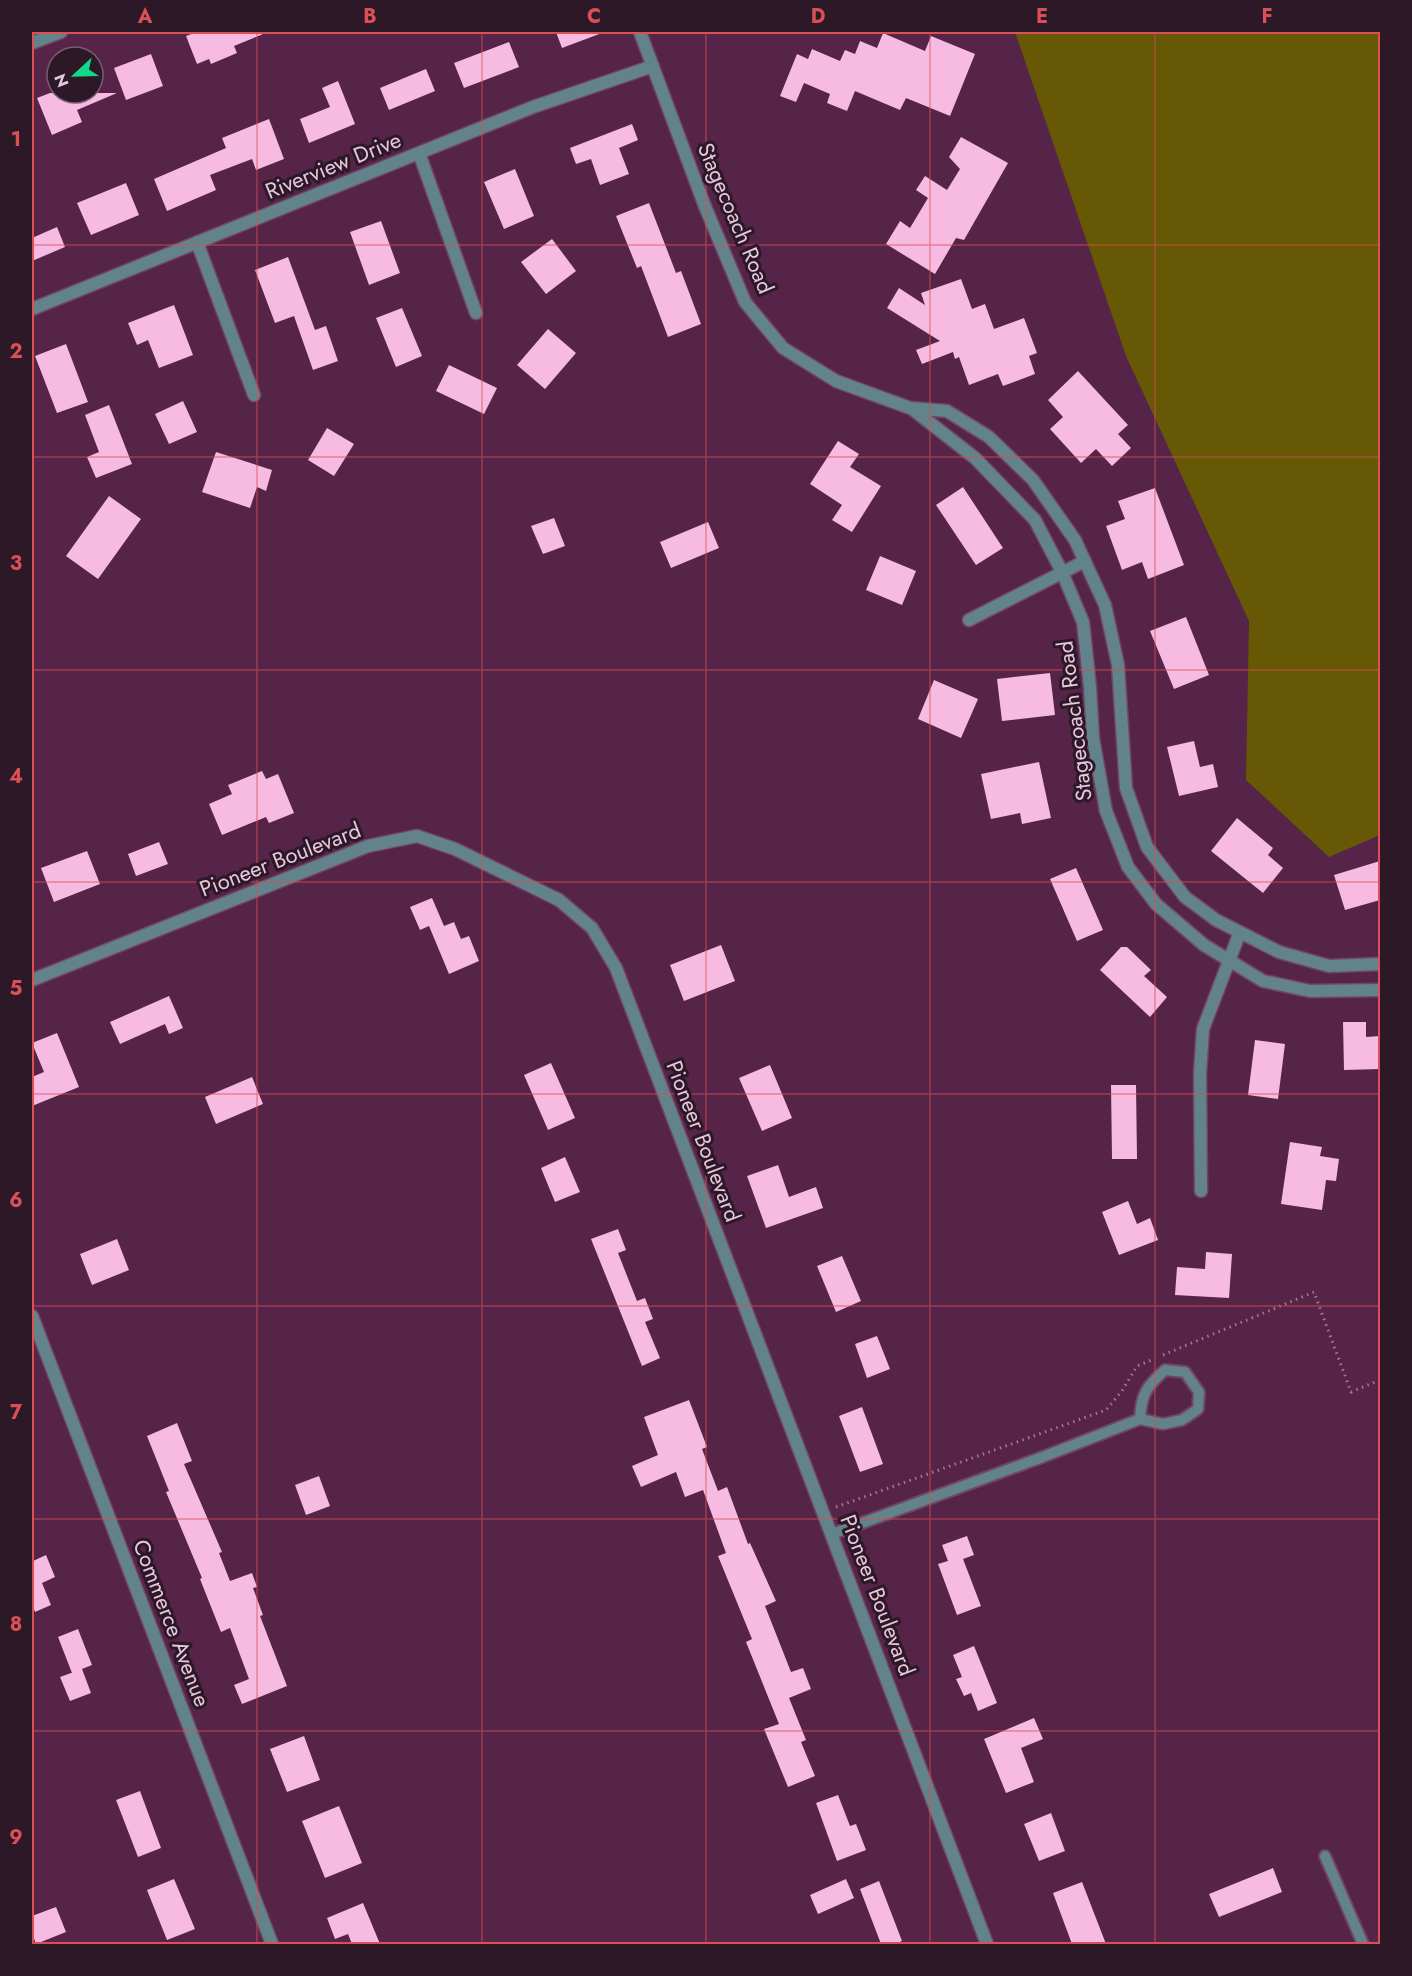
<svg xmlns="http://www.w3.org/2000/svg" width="1412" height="1976" font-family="Jost,sans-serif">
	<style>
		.green { fill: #665805 }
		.building { fill: #f6bae3 }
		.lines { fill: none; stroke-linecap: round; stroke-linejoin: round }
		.lane-casing { stroke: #724566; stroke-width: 14 }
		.street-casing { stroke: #724566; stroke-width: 15 }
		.path { stroke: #a17a96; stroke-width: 3; stroke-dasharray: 1.5 4.5; stroke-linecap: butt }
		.lane { stroke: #62828c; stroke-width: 10 }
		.street { stroke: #62828c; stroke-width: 12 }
		.grid { fill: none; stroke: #da5055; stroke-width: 1.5; stroke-opacity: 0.55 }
		.labels { text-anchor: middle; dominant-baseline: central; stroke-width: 6; stroke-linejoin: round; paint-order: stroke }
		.street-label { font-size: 22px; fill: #e6c7dc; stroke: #2d1827 }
		.neatline { fill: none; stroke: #da5055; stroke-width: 2 }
		.grid-label { font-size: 20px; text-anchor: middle; font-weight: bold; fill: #da5055 }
	</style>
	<rect width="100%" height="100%" fill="#552448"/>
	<path class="green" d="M1015 32H1380V835L1329 857 1246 780 1249 621 1126 356Z"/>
	<path class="building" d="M197 32H268L234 46 237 53 211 64 209 59 197 64 186 36Z
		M556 32H602V33L562 48Z
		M883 33 925 51 931 36 975 54 950 116 906 98 900 110 855 91 847 111 827 103 830 94 804 83 796 102 780 96 797 54 808 59 812 49 840 61 845 50 855 54 860 41 877 48Z
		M509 42 519 67 464 88 454 63Z
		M151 54 163 86 126 100 114 68Z
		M426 69 435 91 389 110 380 88Z
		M338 81 355 124 309 143 300 119 330 107 322 88Z
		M50 93H117L77 110 82 122 52 135 37 98Z
		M269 119 284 159 256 170 252 159 210 175 216 190 167 211 154 179 226 148 222 138Z
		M632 124 638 140 619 148 629 174 600 185 591 159 576 164 570 148Z
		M961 137 1008 163 964 240 956 238 935 274 886 244 900 221 910 228 928 198 916 190 925 176 947 190 960 169 949 157Z
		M515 169 534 216 504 229 484 182Z
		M126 183 139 215 91 235 77 203Z
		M649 203 676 273 681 271 701 324 668 337 641 266 637 268 616 216Z
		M381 221 400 273 369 285 350 232Z
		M57 227 65 247 32 261V238Z
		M552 239 576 271 546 294 521 262Z
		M288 257 315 330 326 326 338 361 313 370 294 316 275 323 255 270Z
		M961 279 972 309 985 304 994 329 1024 318 1037 353 1029 356 1035 374 1003 386 998 374 969 385 959 357 955 359 953 352 922 364 916 350 940 341 887 308 899 288 925 305 921 293Z
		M174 305 193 355 159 368 148 340 137 345 128 323Z
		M402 308 422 356 396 367 376 318Z
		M548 329 576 353 545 389 517 365Z
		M66 344 88 402 57 413 35 356Z
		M449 365 497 388 484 414 436 391Z
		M1078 371 1128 425 1118 434 1131 448 1112 466 1096 449 1081 463 1050 429 1063 417 1048 400Z
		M183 401 197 432 169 444 155 414Z
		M109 405 132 464 96 478 87 457 99 452 85 415Z
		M327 428 354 444 334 476 308 460Z
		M838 441 859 454 850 467 881 486 852 532 832 520 842 505 810 484Z
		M216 452 272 470 266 491 257 487 250 508 202 492Z
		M963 487 1003 548 976 565 936 505Z
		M1155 488 1184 565 1148 579 1142 562 1122 570 1106 526 1125 519 1118 501Z
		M109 496 141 519 98 579 66 556Z
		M554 518 565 546 543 554 531 526Z
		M708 522 719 548 671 568 660 542Z
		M880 556 916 571 902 605 866 590Z
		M1186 617 1209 675 1174 689 1150 631Z
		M1050 673 1055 715 1002 721 997 679Z
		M934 680 978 699 961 738 918 719Z
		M1194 741 1200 767 1213 764 1218 787 1179 796 1167 747Z
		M1039 762 1051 818 1022 824 1020 813 991 819 981 774Z
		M262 771 266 779 278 774 294 813 269 823 266 817 222 835 209 804 232 794 228 785Z
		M1237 818 1273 848 1268 855 1283 868 1263 893 1211 851Z
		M159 842 168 864 136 876 128 854Z
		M87 851 100 884 54 902 41 868Z
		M1380 861V900L1345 910 1334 875Z
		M1076 868 1103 930 1077 941 1050 879Z
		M432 898 444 926 454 922 461 939 469 936 479 961 449 974 429 926 420 930 410 907Z
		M721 945 735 981 684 1001 670 965Z
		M1121 947H1127L1151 970 1144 976 1167 997 1150 1017 1100 970Z
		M169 996 183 1028 169 1034 165 1024 120 1044 110 1022Z
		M1343 1022H1366V1037L1380 1036V1069L1344 1070Z
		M57 1033 79 1087 32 1106V1077L44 1072 32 1043Z
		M1255 1040 1285 1044 1278 1099 1248 1095Z
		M551 1063 575 1118 548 1130 524 1075Z
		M770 1065 792 1118 762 1131 739 1078Z
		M252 1077 263 1104 216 1124 205 1097Z
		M1111 1085H1136L1137 1159H1112Z
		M1290 1142 1322 1147 1320 1156 1339 1159 1336 1181 1326 1180 1322 1210 1281 1204Z
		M565 1157 580 1192 555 1202 541 1168Z
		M778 1165 789 1197 816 1187 823 1208 766 1228 747 1176Z
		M1128 1201 1137 1224 1150 1218 1158 1240 1119 1255 1102 1212Z
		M618 1229 626 1250 618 1253 637 1301 645 1298 653 1319 645 1322 660 1358 642 1366 591 1239Z
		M117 1239 129 1270 92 1285 80 1254Z
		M1206 1252 1232 1254 1229 1298 1175 1295 1177 1267 1205 1269Z
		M842 1256 861 1301 836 1312 817 1266Z
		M877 1336 890 1369 867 1378 855 1344Z
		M689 1400 707 1447 702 1449 718 1491 727 1487 748 1544 750 1543 776 1601 765 1606 791 1672 803 1668 811 1689 789 1698 806 1740 801 1742 815 1776 788 1787 764 1729 779 1724 746 1642 752 1639 718 1556 726 1553 703 1490 685 1497 676 1472 641 1487 632 1466 658 1455 644 1417Z
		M862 1407 883 1464 860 1472 839 1416Z
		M177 1423 192 1461 184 1464 222 1552 219 1553 230 1581 252 1573 257 1587 253 1588 263 1615 260 1616 287 1686 242 1704 234 1685 249 1679 230 1628 221 1632 200 1579 202 1578 166 1492 169 1491 147 1436Z
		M319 1476 330 1506 306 1515 295 1485Z
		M967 1536 974 1555 963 1559 981 1606 957 1615 938 1564 948 1561 942 1545Z
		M46 1555 55 1577 42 1583 51 1605 35 1612 32 1603V1559L33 1561Z
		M78 1629 92 1665 72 1673 58 1637Z
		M974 1646 997 1703 978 1711 971 1693 964 1696 956 1679 962 1677 953 1655Z
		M82 1669 91 1693 70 1701 60 1677Z
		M1034 1718 1043 1739 1021 1748 1034 1782 1006 1793 984 1739Z
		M304 1736 320 1780 287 1792 270 1749Z
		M140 1791 161 1848 138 1857 116 1800Z
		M838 1795 850 1826 856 1824 866 1850 837 1861 816 1803Z
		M339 1806 362 1863 325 1878 302 1821Z
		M1051 1813 1065 1851 1039 1861 1024 1824Z
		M1273 1868 1282 1892 1219 1917 1209 1894Z
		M174 1879 195 1929 167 1940 147 1890Z
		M846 1879 854 1898 818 1914 810 1895Z
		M879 1881 902 1941 894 1944H881L860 1889Z
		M1082 1882 1106 1944H1072L1053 1893Z
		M363 1903 380 1944H352L348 1934 335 1939 327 1918Z
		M56 1907 66 1932 36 1944 32 1933V1916Z"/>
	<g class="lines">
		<defs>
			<path id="lane" d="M832 1534 1040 1458 1140 1419 1163 1424 1182 1420 1198 1409 1199 1392 1185 1372 1165 1370C1147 1386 1141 1394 1140 1419
				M1325 1856 1363 1944"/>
			<path id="street" d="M640 32 704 204 745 302 783 348 836 381 910 408 947 411 989 437 1033 480 1075 540 1105 605 1118 665 1126 788 1147 847 1185 897 1216 920 1279 952 1329 966 1380 964
				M32 43 61 32
				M419 153 476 313
				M197 242 254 395
				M32 309 533 107 653 66
				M911 408 975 458 1035 520 1062 572 1083 622 1090 687 1093 738 1106 811 1128 867 1156 904 1204 945 1263 981 1310 991 1380 990
				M969 620 1085 561
				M32 980 368 846 417 836 455 849 559 900 592 928 616 968 987 1944
				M1201 1191 1200 1073 1203 1029 1240 932
				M32 1316 272 1944"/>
		</defs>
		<use href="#lane" class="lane-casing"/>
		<use href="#street" class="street-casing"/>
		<path class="path" d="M1163 1355 1314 1292 1351 1392 1380 1380
			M836 1507 1106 1410 1122 1391 1137 1366 1154 1359"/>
		<use href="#lane" class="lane"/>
		<use href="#street" class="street"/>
	</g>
	<path class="grid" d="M257 32V1944M482 32V1944M706 32V1944M930 32V1944M1155 32V1944M32 245H1380M32 457H1380M32 670H1380M32 882H1380M32 1094H1380M32 1306H1380M32 1519H1380M32 1731H1380"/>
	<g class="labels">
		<g class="street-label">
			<text transform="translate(333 165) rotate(-22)">Riverview Drive</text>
			<text transform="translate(736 218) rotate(67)">Stagecoach Road</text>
			<text transform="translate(1074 721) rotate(-97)">Stagecoach Road</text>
			<text transform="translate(280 859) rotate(-21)">Pioneer Boulevard</text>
			<text transform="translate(704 1141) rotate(69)">Pioneer Boulevard</text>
			<text transform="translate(878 1595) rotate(69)">Pioneer Boulevard</text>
			<text transform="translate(172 1623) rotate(69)">Commerce Avenue</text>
		</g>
	</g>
	<rect width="1412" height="1976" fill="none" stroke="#2d1827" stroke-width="66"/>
	<g transform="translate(75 75) rotate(248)"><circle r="28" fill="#2d1827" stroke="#775e6f" stroke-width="1.5"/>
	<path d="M0-4.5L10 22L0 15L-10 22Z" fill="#10d98a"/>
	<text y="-9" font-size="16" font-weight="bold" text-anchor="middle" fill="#e6c7dc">N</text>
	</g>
	<rect x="33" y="33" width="1346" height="1910" class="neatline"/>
	<g class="grid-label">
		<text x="145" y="23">A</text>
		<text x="370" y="23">B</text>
		<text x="594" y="23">C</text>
		<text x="818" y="23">D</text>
		<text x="1042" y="23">E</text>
		<text x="1267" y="23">F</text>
		<text x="16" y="146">1</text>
		<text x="16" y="358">2</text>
		<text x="16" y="570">3</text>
		<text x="16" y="783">4</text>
		<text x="16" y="995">5</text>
		<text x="16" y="1207">6</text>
		<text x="16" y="1419">7</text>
		<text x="16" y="1631">8</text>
		<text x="16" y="1844">9</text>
	</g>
</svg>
